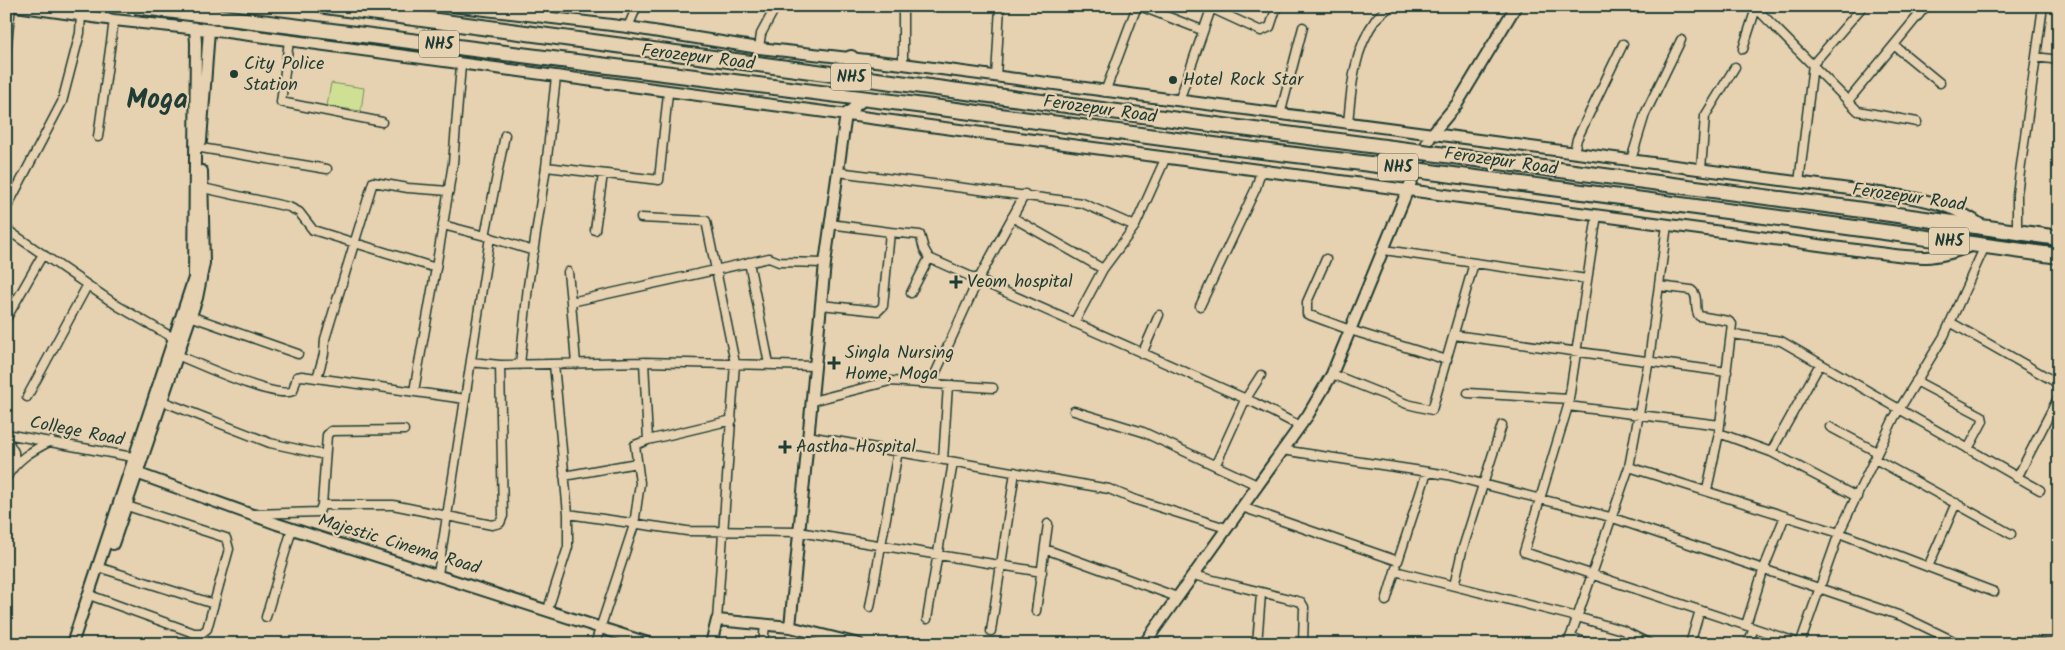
<svg xmlns="http://www.w3.org/2000/svg" width="2065" height="650" font-family="Kalam,sans-serif">
	<style>
		.green { fill: #cfdf94; stroke: #778e64 }
		.lines { fill: none; stroke-linecap: round; stroke-linejoin: round }
		.street-casing { stroke: #1f3d34; stroke-width: 11 }
		.secondary-casing { stroke: #1f3d34; stroke-width: 14 }
		.highway-casing { stroke: #1f3d34; stroke-width: 18 }
		.street { stroke: #e6d1b0; stroke-width: 8 }
		.secondary { stroke: #e6d1b0; stroke-width: 10 }
		.highway { stroke: #e6d1b0; stroke-width: 14 }
		.highway-bridge-casing { stroke: #1f3d34; stroke-width: 18; stroke-linecap: butt }
		.highway-bridge { stroke: #e6d1b0; stroke-width: 14 }
		.poi-dot { fill: #1f3d34; stroke: #e6d1b0; stroke-width: 2 }
		.labels { text-anchor: middle; dominant-baseline: central; stroke-width: 4.5; stroke-linejoin: round; paint-order: stroke }
		.shield { fill: #e6d1b0; stroke: #5b6959; stroke-width: 1 }
		.shield-label { font-size: 16px; font-weight: bold; fill: #1f3d34 }
		.street-label { font-size: 18px; fill: #1f3d34; stroke: #e6d1b0 }
		.poi-label { font-size: 18px; fill: #1f3d34; stroke: #e6d1b0; text-anchor: start }
		.town-label { font-size: 28px; font-weight: bold; fill: #1f3d34; stroke: #e6d1b0 }
	</style>
	<rect width="100%" height="100%" fill="#e6d1b0"/>
	<filter id="ink" filterUnits="userSpaceOnUse"><feTurbulence type="fractalNoise" baseFrequency=".02" numOctaves="2"/><feDisplacementMap in="SourceGraphic" scale="10" xChannelSelector="R" yChannelSelector="G"/><feConvolveMatrix kernelMatrix="1 2 1 2 8 2 1 2 1" color-interpolation-filters="sRGB"/></filter>
	<g filter="url(#ink)">
		<path class="green" d="M331 83 364 88 361 111 327 106Z"/>
		<g class="lines">
			<defs>
				<path id="street" d="M1140 6 1202 30
					M1754 6 1858 111 1917 122
					M1211 8 1261 31 1270 27 1277 6
					M628 27 637 6
					M289 41 281 102 382 122
					M1895 46 1940 83
					M759 48 761 34 776 6
					M1743 49 1756 8
					M6 53 11 6
					M2036 57 2059 60
					M903 64V6
					M996 77 1000 6
					M1105 92 1137 6
					M1179 101 1212 6
					M1848 101 1926 6
					M1280 115 1303 27
					M1348 124C1351 88 1354 49 1376 19 1380 14 1386 10 1391 6
					M505 135 485 236 534 251
					M98 137 114 20
					M195 147 327 169
					M1574 152 1577 139 1623 44
					M1631 160 1645 114 1681 40
					M546 167 556 77
					M1701 169 1705 116 1735 67
					M838 172 1082 203 1135 226
					M1799 183 1813 64 1863 6
					M203 188 289 207 299 212 313 230 436 268 453 163 461 65
					M6 209 62 102 80 33 81 14
					M1597 215 1568 406 1524 552 1802 644
					M1012 217 1103 269
					M641 218 706 221 735 363 717 620
					M443 225 485 236
					M6 229 118 306 177 340
					M595 230 603 174
					M890 232 920 235 924 249 929 258 1255 403 1300 426
					M2017 232V194L2043 6
					M1384 250 1587 279
					M1326 259 1307 302V314L1350 330 1447 360
					M749 262 769 364
					M568 272 571 302
					M1659 286 1691 290C1700 296 1693 308 1699 316L1728 321 1732 324 1719 433 1707 490
					M911 293 929 258
					M821 305 878 311 883 306 890 232 830 224
					M1200 306 1256 188 1261 171
					M190 316 298 354
					M6 319 43 254
					M1950 322 2059 384
					M1074 323 1103 269 1135 226 1166 157
					M1732 334 1781 341 2040 490
					M1454 335 1727 372
					M1142 354 1159 315
					M177 355C197 363 276 400 293 391L297 377 302 376 465 399
					M644 362 648 440
					M576 364 571 302 769 258 779 262 825 263
					M500 365 644 362 815 366
					M520 365 528 286 546 167 659 180 668 93
					M1332 374 1407 404 1432 410 1474 263
					M317 378 324 354 325 339 373 182 408 188 449 191
					M1916 381 1982 416 1983 421 1968 449
					M931 383 978 280 1025 194
					M414 391 436 268
					M1468 393 1569 399
					M27 397 87 286
					M162 401 270 443 325 455
					M812 401 890 381 993 388
					M1568 406 1720 425
					M1074 411 1143 432 1257 485
					M1830 427 1877 452
					M1719 433 1771 452 1857 497
					M6 434 138 458
					M808 436 1109 489 1133 499 1226 528
					M6 438 14 452 15 465
					M1282 450 1448 475 1610 517 1904 617 1960 644
					M1771 452 1820 364
					M1875 459 2011 534
					M943 460 948 385
					M1216 464 1245 400 1261 375
					M1629 467 1839 533 1994 592
					M564 476 637 463
					M2017 478 2059 396
					M6 479C15 460 33 450 51 441
					M322 505H393L492 525 500 523 503 516 500 365 471 362
					M1242 507 1398 561 1427 472
					M254 514 319 512 322 505 327 435 331 431 404 430
					M568 514 687 531 799 532 1042 572
					M1045 549 1177 597
					M1928 567 1956 503
					M104 569 214 604
					M1395 571 1577 617 1622 630 1650 644
					M438 574 490 237
					M1193 575 1301 602 1304 607 1303 644
					M1454 586 1462 551 1502 425
					M92 596 194 633H202L207 629 229 549 226 538 127 506
					M1386 601 1396 568
					M870 607 898 451
					M548 609 568 547V514L554 364
					M1036 611 1048 524
					M266 617 292 529
					M927 619 953 462
					M1746 625 1764 568 1785 516
					M991 631 1015 472
					M1570 637 1590 644
					M595 644 634 525 640 483 635 445 648 440 732 420
					M763 644 765 625
					M1257 644 1261 594
					M1568 644 1629 467 1649 360 1667 225
					M1690 644 1700 610
					M1748 644 1754 628
					M1800 644 1839 533 1894 418 1944 336 1985 246
					M2032 644 2059 643"/>
				<path id="secondary" d="M16 6 114 20 227 32 1871 252C1916 257 1932 263 1975 244
					M196 6 207 24 209 30 201 141
					M452 6 628 27 759 48 903 64 1895 195C1929 200 1956 206 1984 227
					M139 474 277 524 651 644
					M113 544 197 298 204 263 202 171
					M790 627 825 263 846 114 863 100
					M72 644 194 278 196 43 195 28 175 9
					M711 644 717 620 790 627 859 644
					M1144 644 1308 415 1332 374 1427 143 1432 134 1457 104 1516 6"/>
				<path id="highway" d="M325 6 959 91
					M849 77 851 58
					M742 83 956 110
					M1841 207 2059 238
					M1840 226 2059 256"/>
			</defs>
			<use href="#street" class="street-casing"/>
			<use href="#secondary" class="secondary-casing"/>
			<use href="#highway" class="highway-casing"/>
			<use href="#street" class="street"/>
			<use href="#secondary" class="secondary"/>
			<use href="#highway" class="highway"/>
			<defs>
				<path id="highway-bridge" d="M135 6 742 83
					M959 91 1841 207
					M956 110 1221 146 1362 163 1840 226"/>
			</defs>
			<use href="#highway-bridge" class="highway-bridge-casing"/>
			<use href="#highway-bridge" class="highway-bridge"/>
		</g>
	</g>
	<g class="poi-dot">
		<circle cx="234" cy="74" r="5"/>
		<circle cx="1173" cy="80" r="5"/>
		<path d="M953.5 274.5h5v5h5v5h-5v5h-5v-5h-5v-5h5z"/>
		<path d="M831.5 355.5h5v5h5v5h-5v5h-5v-5h-5v-5h5z"/>
		<path d="M782.5 439.5h5v5h5v5h-5v5h-5v-5h-5v-5h5z"/>
	</g>
	<g class="labels">
		<g class="shield">
			<rect x="419" y="30.5" width="40" height="27" rx="4"/>
			<rect x="831" y="63.5" width="40" height="27" rx="4"/>
			<rect x="1378" y="153.5" width="40" height="27" rx="4"/>
			<rect x="1929" y="227.5" width="40" height="27" rx="4"/>
		</g>
		<g class="shield-label">
			<text x="439" y="44">NH5</text>
			<text x="851" y="77">NH5</text>
			<text x="1398" y="167">NH5</text>
			<text x="1949" y="241">NH5</text>
		</g>
		<g class="street-label">
			<text transform="translate(698 58) rotate(7)">Ferozepur Road</text>
			<text transform="translate(1100 110) rotate(8)">Ferozepur Road</text>
			<text transform="translate(1501 162) rotate(8)">Ferozepur Road</text>
			<text transform="translate(1909 198) rotate(8)">Ferozepur Road</text>
			<text transform="translate(77 432) rotate(11)">College Road</text>
			<text transform="translate(399 545) rotate(17)">Majestic Cinema Road</text>
		</g>
		<g class="poi-label">
			<text x="244" y="64">City Police<tspan x="244" dy="21">Station</tspan></text>
			<text x="1183" y="80">Hotel Rock Star</text>
			<text x="967" y="282">Veom hospital</text>
			<text x="845" y="353">Singla Nursing<tspan x="845" dy="21">Home, Moga</tspan></text>
			<text x="796" y="447">Aastha Hospital</text>
		</g>
		<g class="town-label">
			<text x="157" y="100">Moga</text>
		</g>
	</g>
	<rect width="2065" height="650" fill="none" stroke="#e6d1b0" stroke-width="25"/>
	<rect x="12" y="12" width="2040" height="625" fill="none" stroke="#1f3d34" stroke-width="2" filter="url(#ink)"/>
</svg>
